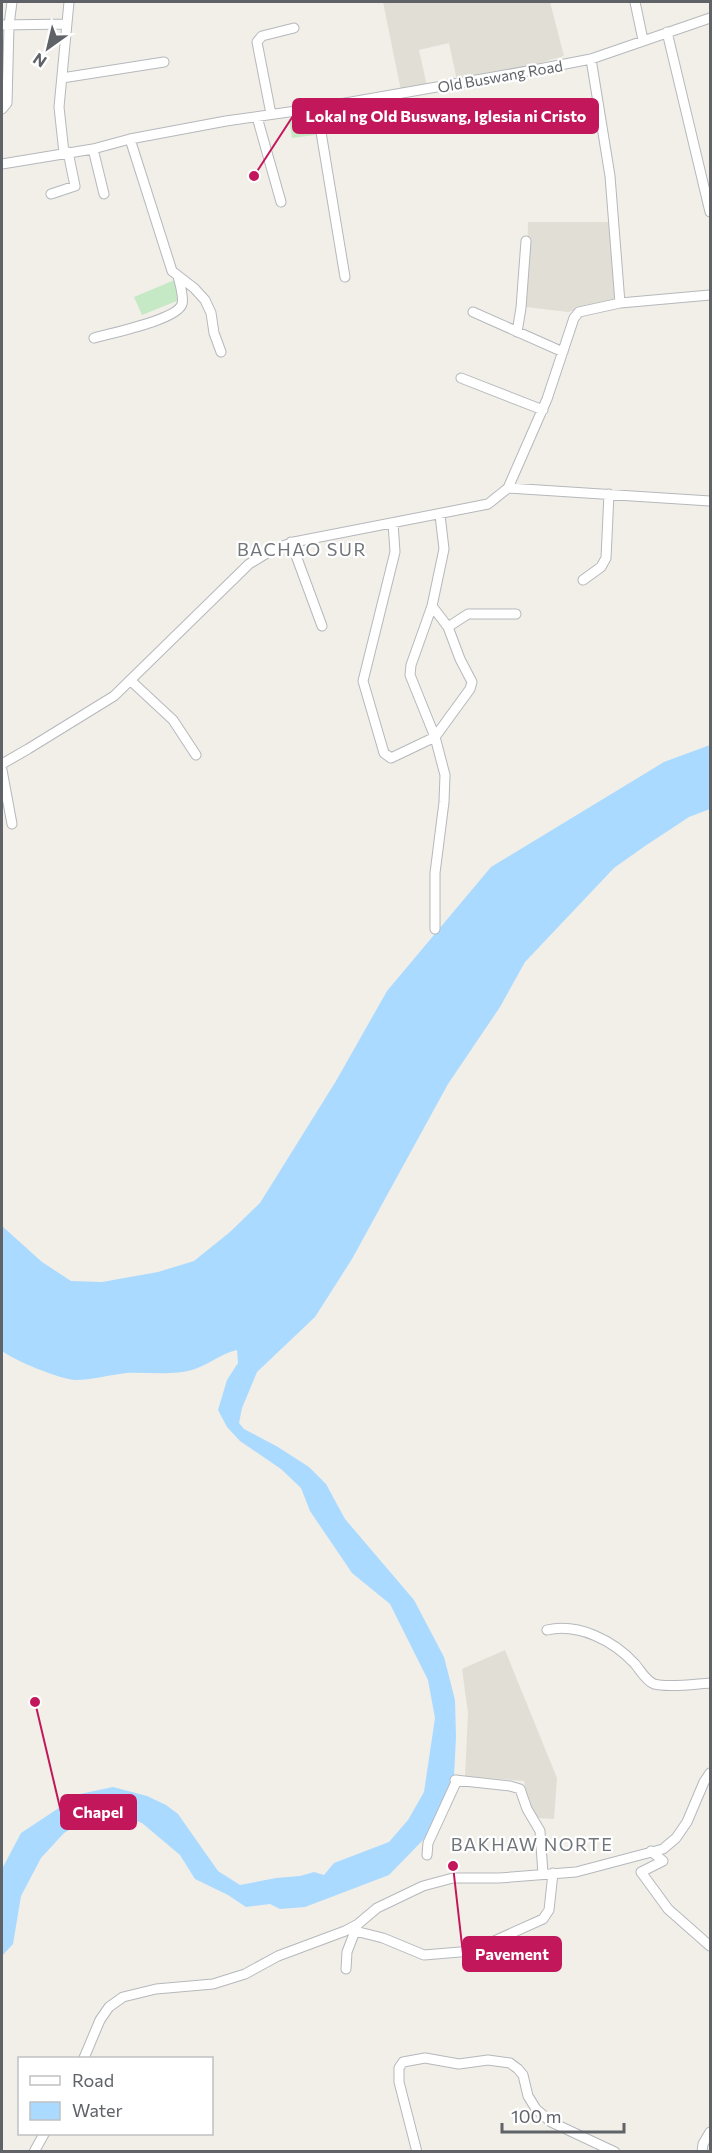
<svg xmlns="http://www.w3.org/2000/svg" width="712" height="2153" font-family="Commissioner,sans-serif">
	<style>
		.education { fill: #e1ded6 }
		.green { fill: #c5e8c5 }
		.water { fill: #aadaff }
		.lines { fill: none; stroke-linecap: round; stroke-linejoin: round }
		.street-casing { stroke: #b5b8bc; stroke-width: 11 }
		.street { stroke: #fff; stroke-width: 9 }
		.labels { text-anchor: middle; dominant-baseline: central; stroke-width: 4.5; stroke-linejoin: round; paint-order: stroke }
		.street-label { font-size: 15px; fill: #5f6368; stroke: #fff }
		.quarter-label { font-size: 18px; letter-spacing: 1.5px; fill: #70757a; stroke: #fff }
		.leader { fill: none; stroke: #c2185b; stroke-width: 2 }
		.callout-dot { fill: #c2185b; stroke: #fff; stroke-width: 2 }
		.callout { fill: #c2185b; stroke: #c2185b; stroke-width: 2 }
		.callout-label { font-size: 16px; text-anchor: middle; font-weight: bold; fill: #fff }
	</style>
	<rect width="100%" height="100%" fill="#f1efe8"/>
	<path class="education" d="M383 2H550L564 56 523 68 457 81 449 43 419 50 427 86 401 91Z
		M528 222H611L616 299 568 312 526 307Z
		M505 1650 557 1778 554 1819 538 1818 529 1808 524 1781 465 1776 468 1713 462 1669Z"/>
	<path class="green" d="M319 114 322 134 292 138 289 119Z
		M177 279 184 298 142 315 134 297Z"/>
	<path class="water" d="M710 745V809L689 817 645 846 614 868 525 962 500 1007 448 1084 352 1259 315 1317 257 1372 242 1408 239 1423 244 1429 278 1447 309 1467 326 1484 345 1519 414 1600 444 1657 455 1700 456 1737 454 1776 444 1804 423 1840 389 1875 305 1907 280 1909 270 1904 246 1907 228 1895 195 1879 180 1855 142 1823 116 1815 85 1820 64 1833 41 1858 21 1896 13 1944 2 1956V1869L21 1833 80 1794 113 1787 147 1796 166 1805 178 1814 218 1871 240 1885 276 1878 300 1876 314 1872 324 1875 334 1863 389 1842 408 1820 424 1792 435 1718 428 1680 390 1604 352 1573 310 1511 301 1488 281 1469 240 1441 227 1427 218 1410 227 1380 238 1363 237 1350C222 1353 210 1364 195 1369 173 1376 148 1372 126 1373 109 1375 92 1380 75 1380 62 1380 13 1360 2 1351V1226L42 1262 71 1281 102 1282 158 1272 194 1261 230 1232 260 1203 336 1081 387 991 491 867 664 762Z"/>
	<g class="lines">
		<defs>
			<path id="street" d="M635 2 643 40
				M2 25 67 24
				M667 32 710 212
				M591 59 610 176 620 303
				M62 78 164 62
				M317 108 345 277
				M2 109 7 103 9 25 12 2
				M271 114 257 42 262 36 294 28
				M257 117 281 202
				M130 139 172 271 194 288 205 300 211 313 214 333 221 352
				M93 149 104 194
				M64 153 59 107 69 2
				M2 164 93 149 130 139 226 121 317 108 539 69 591 59 710 18
				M51 194 75 186 68 152
				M473 312 563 352
				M517 332 521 308 526 241
				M94 338C111 333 177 320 182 304 184 297 180 284 178 276
				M461 378 543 410
				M508 488 710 501
				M393 523 395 552 363 681 384 753 391 758 435 737 470 689 472 682 460 659 448 627 432 606
				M291 542 322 626
				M583 580 601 567 606 558 609 494
				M448 627 468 614H516
				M130 680 173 720 196 755
				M2 764 28 749 114 696 249 564 272 550 294 542 488 504 508 488 547 399 574 318 579 312 620 303 710 295
				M2 770 12 824
				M435 929V873L444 802 445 775 435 737 410 675 411 665 432 606 444 549 440 515
				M547 1630C578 1623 613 1640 635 1664 641 1671 645 1680 654 1684 668 1688 695 1684 710 1683
				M455 1780 510 1786 520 1789 527 1809 540 1831 543 1874
				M651 1851 663 1861 641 1872 668 1909 710 1946
				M427 1855 428 1843 457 1780
				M355 1931 383 1938 424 1955 472 1951 543 1919 549 1910 553 1873
				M346 1969 347 1952 357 1926
				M84 2058 100 2020 109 2007 123 1997 156 1989 213 1984 245 1974 278 1956 345 1931 358 1924 377 1908 423 1886 453 1878H499L576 1872 663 1849 676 1838 687 1822 704 1782 710 1773
				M34 2152 44 2134
				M417 2152 399 2082V2068L403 2062 425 2058 459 2064 488 2060 510 2063 518 2069 523 2075 528 2096 536 2109 551 2122 615 2152
				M702 2152 703 2144 710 2132"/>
		</defs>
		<use href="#street" class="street-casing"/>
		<use href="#street" class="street"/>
	</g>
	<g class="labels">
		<g class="street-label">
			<text transform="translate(500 76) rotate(-10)">Old Buswang Road</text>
		</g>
		<g class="quarter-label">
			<text x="302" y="549">BACHAO SUR</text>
			<text x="532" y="1844">BAKHAW NORTE</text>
		</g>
	</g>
	<path class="leader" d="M254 176L293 116M35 1702L61 1812M453 1866L463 1954"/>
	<g class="callout-dot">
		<circle cx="254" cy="176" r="6"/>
		<circle cx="35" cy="1702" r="6"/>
		<circle cx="453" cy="1866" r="6"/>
	</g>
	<g class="callout">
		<rect x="293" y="99" width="305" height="34" rx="6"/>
		<rect x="61" y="1795" width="75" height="34" rx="6"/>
		<rect x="463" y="1937" width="98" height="34" rx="6"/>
	</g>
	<g class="callout-label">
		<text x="446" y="122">Lokal ng Old Buswang, Iglesia ni Cristo</text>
		<text x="98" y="1818">Chapel</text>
		<text x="512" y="1960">Pavement</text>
	</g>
	<rect width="712" height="2153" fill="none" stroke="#5f6368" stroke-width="6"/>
	<rect x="18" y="2057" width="195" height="78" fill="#ffffff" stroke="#bfc1c3" stroke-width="1.5"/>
	<rect x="30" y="2076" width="30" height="9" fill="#ffffff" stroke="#bfc1c3" stroke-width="1.5"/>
	<text x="72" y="2087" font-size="18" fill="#5f6368">Road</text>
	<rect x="30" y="2102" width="30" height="18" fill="#aadaff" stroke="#bfc1c3" stroke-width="1.5"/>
	<text x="72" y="2117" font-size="18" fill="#5f6368">Water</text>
	<g transform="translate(48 48) rotate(214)" stroke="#ffffff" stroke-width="4.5" paint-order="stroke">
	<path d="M0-4.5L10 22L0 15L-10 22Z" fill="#5f6368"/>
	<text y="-9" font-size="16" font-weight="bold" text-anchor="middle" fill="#5f6368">N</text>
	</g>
	<path d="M502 2123v9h122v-9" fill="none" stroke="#5f6368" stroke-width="3"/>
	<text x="511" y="2123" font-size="18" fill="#5f6368" stroke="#ffffff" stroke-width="4.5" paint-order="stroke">100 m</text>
</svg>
